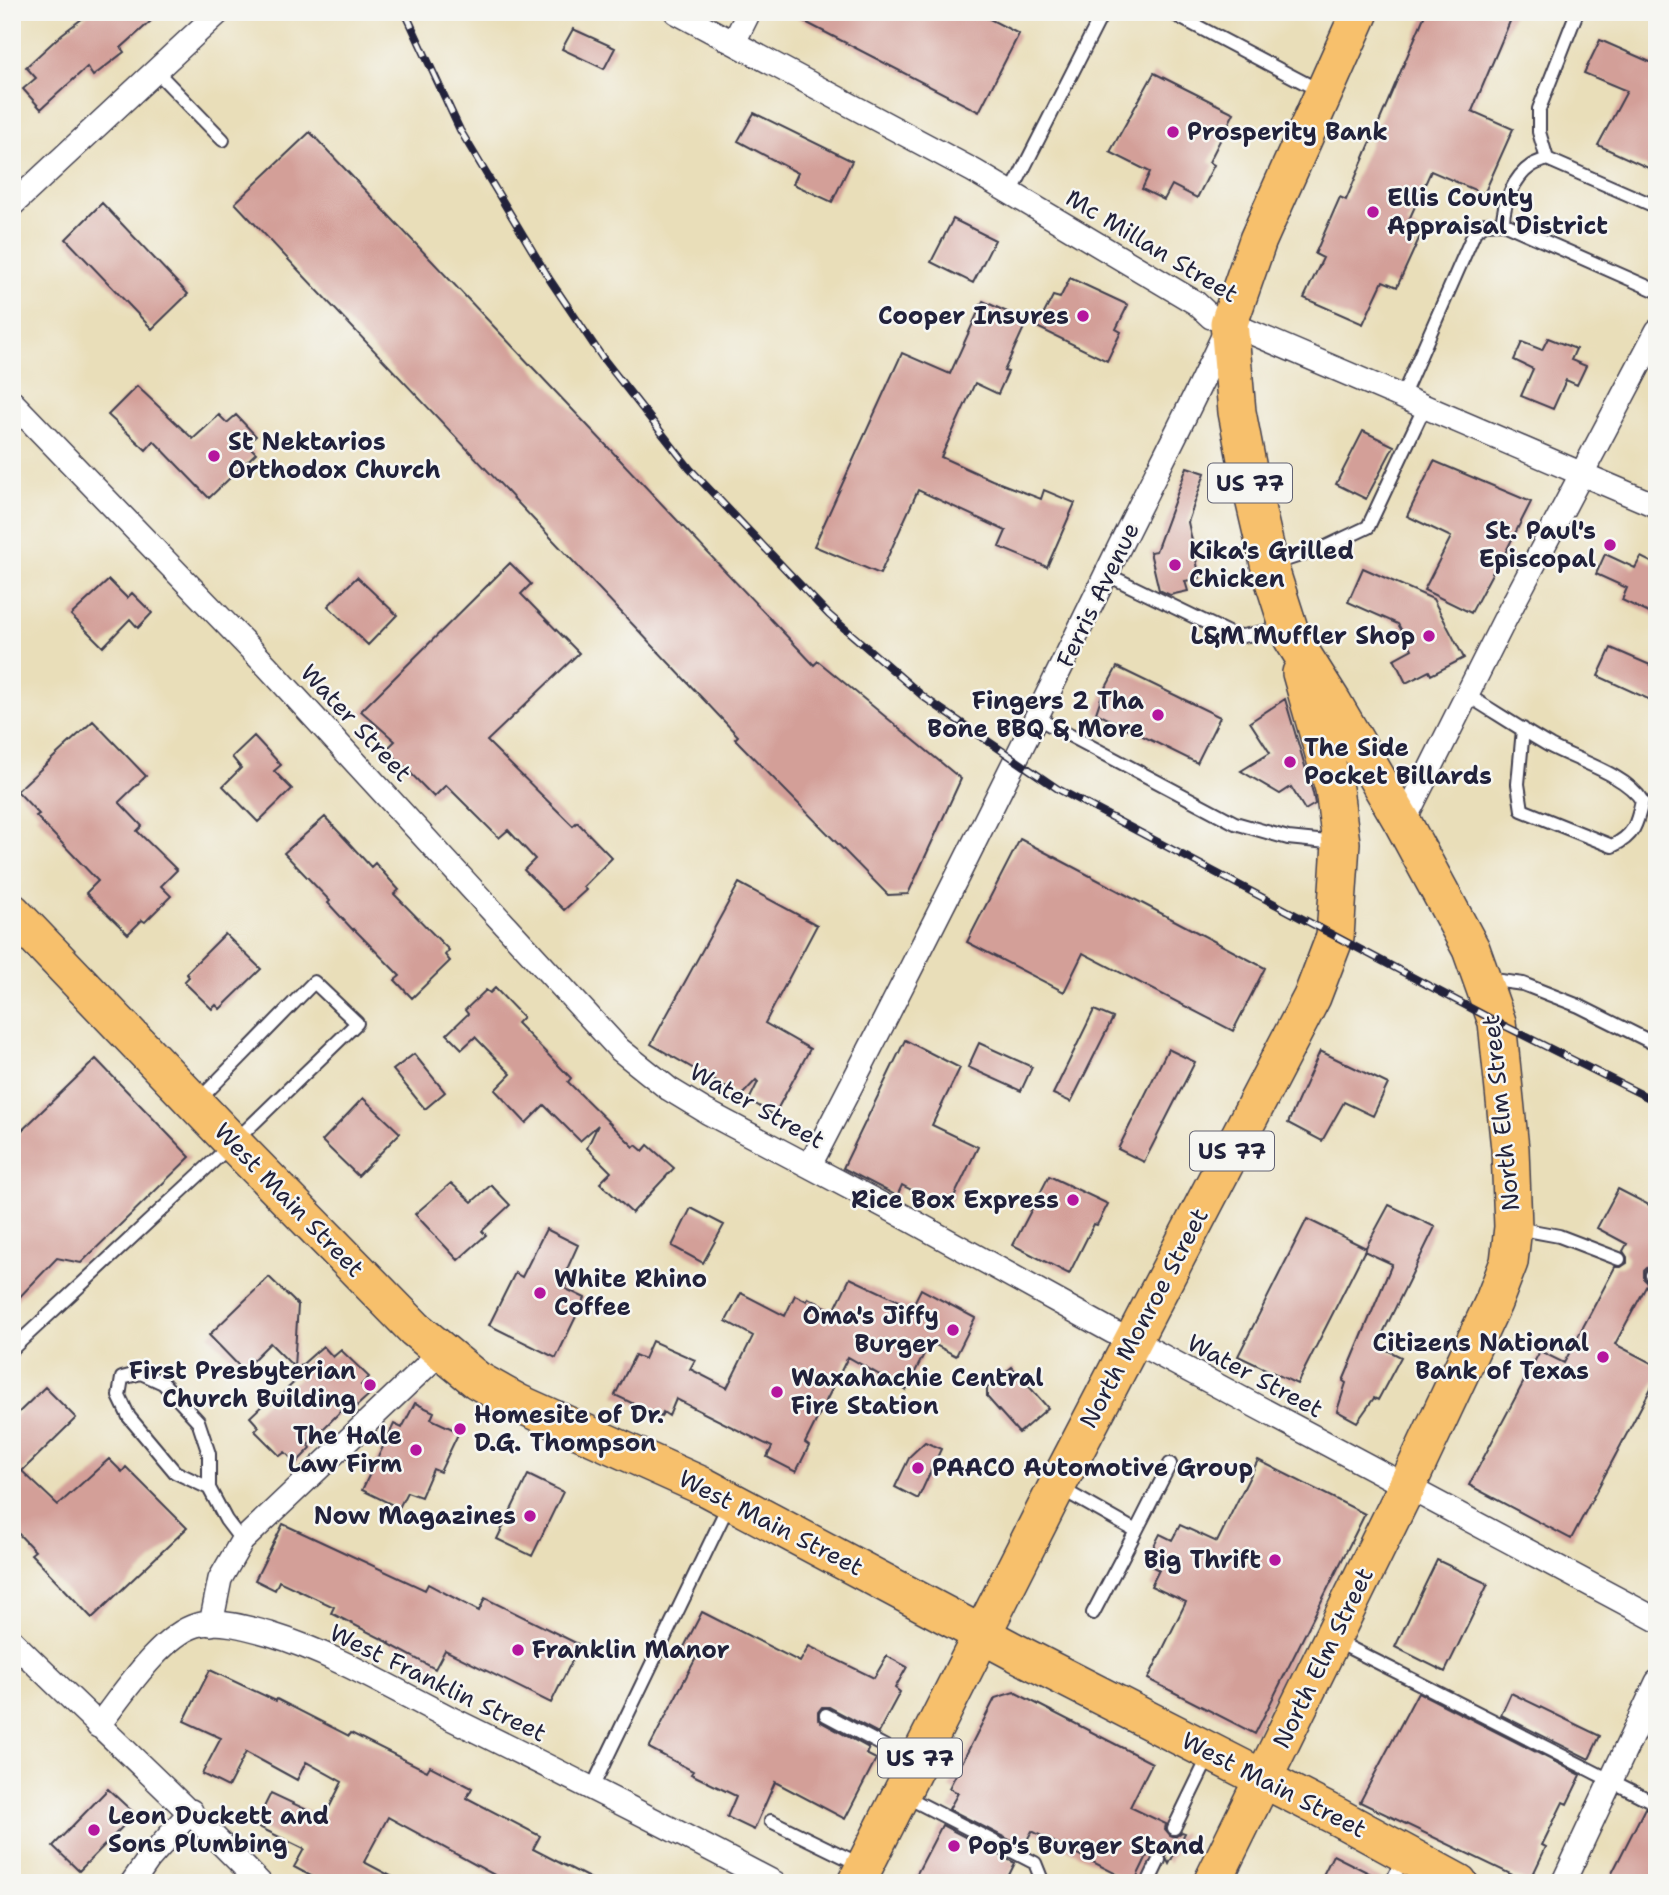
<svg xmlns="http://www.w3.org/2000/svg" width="1669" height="1895" font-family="'Shantell Sans',sans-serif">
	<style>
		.building { fill: #d39f98 }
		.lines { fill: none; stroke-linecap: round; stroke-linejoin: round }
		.lane-casing { stroke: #403e4e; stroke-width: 16 }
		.street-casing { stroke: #403e4e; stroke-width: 26 }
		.primary-casing { stroke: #403e4e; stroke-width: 40 }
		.lane { stroke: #fff; stroke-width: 12 }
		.street { stroke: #fff; stroke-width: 23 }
		.primary { stroke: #f7c06c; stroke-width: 37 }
		.rail-casing { stroke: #22223b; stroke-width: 8 }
		.rail { stroke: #f6f6f2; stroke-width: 5; stroke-dasharray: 16; stroke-linecap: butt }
		.poi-dot { fill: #b5179e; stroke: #f6f6f2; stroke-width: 2.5 }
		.labels { text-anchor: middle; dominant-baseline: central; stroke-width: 5; stroke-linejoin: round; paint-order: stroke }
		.shield { fill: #f6f6f2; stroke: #626272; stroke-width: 2 }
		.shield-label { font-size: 23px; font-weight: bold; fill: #22223b }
		.poi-label { font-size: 24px; font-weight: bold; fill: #22223b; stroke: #f6f6f2; text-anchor: start }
		.street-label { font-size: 24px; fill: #22223b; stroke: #f6f6f2 }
	</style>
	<rect width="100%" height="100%" fill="#f6f6f2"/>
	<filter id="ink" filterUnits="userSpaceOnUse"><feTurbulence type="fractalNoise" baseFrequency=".0143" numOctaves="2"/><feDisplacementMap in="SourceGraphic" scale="14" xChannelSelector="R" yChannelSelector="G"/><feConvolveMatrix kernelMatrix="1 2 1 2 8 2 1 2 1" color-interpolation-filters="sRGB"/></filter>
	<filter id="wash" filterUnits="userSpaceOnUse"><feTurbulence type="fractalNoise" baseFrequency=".00686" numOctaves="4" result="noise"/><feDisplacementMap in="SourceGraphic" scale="28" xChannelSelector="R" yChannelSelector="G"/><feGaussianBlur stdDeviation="1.57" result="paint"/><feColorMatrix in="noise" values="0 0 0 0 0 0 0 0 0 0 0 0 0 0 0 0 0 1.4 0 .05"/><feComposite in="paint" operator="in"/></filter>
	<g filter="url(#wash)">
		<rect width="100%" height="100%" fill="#e9deb9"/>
		<g id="blocks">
			<path class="building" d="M91 12H161L121 48 124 52 93 76 87 67 41 109 23 89 36 78 26 67 62 34Z
				M786 12H976L1019 34 979 112Z
				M1426 12H1514L1472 111 1513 129 1484 194 1431 171 1407 224 1422 232 1397 287 1383 281 1363 324 1304 298 1323 258 1315 254 1340 197 1346 200Z
				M573 29 615 48 604 69 562 49Z
				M1600 40 1657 65V172L1598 145 1627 91 1584 73Z
				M1154 73 1234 113 1209 162 1214 165 1197 198 1172 185 1164 200 1142 189 1150 172 1110 152Z
				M754 113 852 161 832 202 793 184 798 173 738 141Z
				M310 132 814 665 818 661 961 779 908 894 888 895 735 739 738 736 235 203Z
				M102 203 188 294 152 329 66 239Z
				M953 219 995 240 973 283 931 262Z
				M1070 278 1128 305 1116 329 1121 332 1107 361 1037 327 1053 296 1060 298Z
				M983 301 1027 321 1004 371 1008 372 998 394 975 383 941 457 992 480 1041 499 1044 490 1075 503 1047 567 999 547 1006 531 918 490 880 574 814 546 902 353 950 374Z
				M1548 338 1576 349 1571 360 1586 366 1577 385 1566 380 1553 409 1521 396 1533 369 1514 360 1522 342 1542 350Z
				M137 386 193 439 219 415 227 423 236 415 256 436 247 444 256 453 209 498 154 441 146 450 108 415Z
				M1363 431 1394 446 1366 499 1336 484Z
				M1434 461 1531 502 1498 567 1496 566 1471 613 1424 590 1451 537 1407 516Z
				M1187 467 1205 473 1188 522 1200 578 1185 581 1188 591 1170 595 1159 590 1150 552 1156 551Z
				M1605 554 1635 568 1641 557 1657 565V617L1622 600 1627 588 1596 574Z
				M510 563 531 584 521 594 579 653 487 741 573 826 577 822 612 858 583 887 586 890 564 910 524 870 535 859 508 830 499 838 446 785 434 797 387 749 395 741 361 711Z
				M1363 568 1433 599 1464 658 1431 675 1429 671 1406 683 1394 659 1412 649 1398 624 1348 602Z
				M357 577 397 615 368 645 328 606Z
				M109 580 127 598 132 593 152 613 138 628 130 619 103 647 71 615Z
				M1611 648 1657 668V703L1598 676Z
				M1117 667 1220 717 1197 763 1096 713 1102 695Z
				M1285 699 1313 793 1315 804 1305 810 1291 787 1280 794 1241 771 1270 753 1250 722Z
				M93 721 146 776 119 802 142 826 137 831 177 870 161 886 171 896 145 922 142 920 128 934 86 893 98 881 36 816 39 814 17 791Z
				M254 736 281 765 274 771 292 789 258 822 223 786 241 768 232 757Z
				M325 817 371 867 375 863 399 890 394 894 449 950 445 955 450 961 412 998 395 980 400 976 354 929 353 930 328 903 330 901 284 853Z
				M1020 839 1265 968 1233 1031 1083 953 1064 992 967 942Z
				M739 883 817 925 765 1023 810 1049 774 1115 749 1100 758 1082 756 1080 741 1096 651 1044Z
				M225 934 261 969 220 1009 216 1005 212 1009 184 982 189 977 186 973Z
				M495 988 523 1017 517 1023 571 1078 568 1082 634 1147 636 1145 643 1151 648 1145 674 1168 632 1213 600 1183 611 1172 587 1148 598 1125 580 1141 544 1105 526 1123 495 1090 511 1074 475 1037 462 1049 447 1034 468 1014 465 1010 486 990 490 993Z
				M1094 1010 1113 1018 1071 1102 1053 1094Z
				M905 1040 960 1068 932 1125 978 1147 948 1209 902 1185 897 1196 843 1168Z
				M979 1043 1032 1067 1021 1091 968 1067Z
				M1168 1049 1195 1062 1144 1162 1118 1149Z
				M1320 1051 1388 1084 1373 1116 1344 1102 1322 1141 1288 1123Z
				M414 1054 445 1092 425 1109 393 1070Z
				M96 1059 190 1157 81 1263 57 1258 12 1305V1140Z
				M363 1098 400 1133 358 1176 322 1141Z
				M1049 1176 1108 1204 1097 1225 1094 1224 1069 1274 1013 1245Z
				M451 1183 472 1202 491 1185 510 1205 482 1231 486 1235 458 1260 415 1214Z
				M1618 1189 1657 1209V1266L1648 1267 1644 1271V1279L1648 1283 1615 1344 1657 1366V1377L1571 1539 1469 1485 1540 1351 1564 1363 1615 1267H1621L1627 1263V1257L1623 1251 1627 1244 1597 1228Z
				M1389 1205 1435 1227 1377 1345 1401 1357 1378 1400 1374 1398 1357 1422 1337 1411 1346 1383 1343 1381 1392 1264 1364 1251Z
				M691 1208 724 1225 703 1263 672 1246Z
				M1307 1219 1366 1248 1297 1384 1238 1356Z
				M546 1229 578 1245 563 1278 569 1281 566 1289 585 1298 556 1358 489 1325 515 1273 522 1277Z
				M269 1277 298 1305 294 1367 270 1343 243 1370 209 1335Z
				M850 1278 912 1307 921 1289 975 1318 956 1356 930 1342 906 1390 848 1357 805 1443 809 1446 796 1472 767 1457 772 1447 676 1399 669 1416 663 1412 661 1417 615 1395 635 1355 644 1359 652 1341 695 1360 690 1369 727 1388 753 1336 726 1321 741 1293 785 1316 795 1295 807 1301 808 1298 834 1311Z
				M323 1346 333 1357 341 1350 369 1377 361 1385 370 1394 349 1413 344 1408 308 1444 311 1448 296 1463 285 1452 280 1456 255 1431 259 1427 250 1417 268 1400 271 1404 302 1375 296 1370Z
				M1012 1367 1048 1408 1019 1433 987 1397V1388Z
				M45 1387 76 1418 22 1471 58 1505 109 1459 122 1472 126 1467 187 1528 92 1618 31 1554 35 1551 12 1527V1419Z
				M415 1403 434 1412 431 1419 459 1432 440 1472 433 1469 421 1497 407 1492 399 1508 362 1490 394 1424 402 1428Z
				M925 1442 941 1449 918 1499 895 1487 910 1456Z
				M1258 1460 1365 1514 1255 1734 1148 1679 1186 1602 1151 1586 1159 1570 1145 1563 1160 1534 1172 1540 1180 1525 1217 1542Z
				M528 1475 563 1492 532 1556 497 1539Z
				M283 1524 425 1590 428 1584 479 1611 485 1598 580 1645 551 1703 445 1650 435 1669 389 1644 390 1643 331 1613 334 1607 279 1581 275 1590 255 1580Z
				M1437 1560 1488 1584 1445 1672 1395 1647Z
				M702 1612 800 1662 809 1646 874 1678 887 1656 907 1667 895 1688 900 1692 878 1733 829 1707H822L818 1712V1719L821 1722 869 1748 866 1754 876 1759 845 1819 775 1782 754 1830 727 1817 736 1796 691 1774 693 1771 649 1748 697 1656 683 1649Z
				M210 1670 276 1701 277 1699 349 1736 351 1733 427 1771 430 1766 472 1788 467 1798 540 1836 533 1849 599 1883H509L388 1817 364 1862 404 1883H324L294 1867 304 1849 255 1825 271 1793 324 1818 342 1782 306 1762 297 1780 246 1752 228 1787 202 1774 221 1738 184 1721Z
				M1014 1692 1152 1763 1130 1807 1166 1824 1165 1829 1170 1835 1175 1837 1182 1832 1185 1833 1169 1864 1163 1852 1158 1851 1151 1856 1148 1854 1134 1883 1032 1831 1023 1847 949 1809 958 1793 949 1788 995 1698Z
				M1418 1692 1581 1775 1567 1804 1563 1802 1542 1845 1546 1847 1529 1883 1360 1802Z
				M1511 1693 1600 1736 1589 1759 1501 1715Z
				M108 1789 135 1814 79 1871 53 1846Z
				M1645 1808 1657 1813V1883H1607Z
				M942 1825 1015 1863 1005 1883H912Z
				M1333 1855 1383 1880 1382 1883H1319Z"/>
		</g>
	</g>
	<g filter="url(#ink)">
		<use href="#blocks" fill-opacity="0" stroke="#403e4e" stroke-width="2"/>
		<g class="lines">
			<defs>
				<path id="lane" d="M1170 12 1322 92
					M1577 12 1539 109V132L1547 159 1657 207
					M156 71 223 140
					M1011 193 1103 12
					M1503 223C1503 204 1514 177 1531 166 1535 163 1542 161 1547 159
					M1402 397 1475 231 1485 224 1503 223 1657 291
					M1273 564 1328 546 1368 527 1425 406
					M1106 574 1232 635 1243 636 1287 627
					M1467 695C1495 712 1522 730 1550 746 1576 760 1627 775 1642 801 1637 824 1634 836 1612 846L1522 810 1518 784 1523 729
					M1037 718 1235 823 1288 838 1337 843
					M1486 979 1523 984 1579 1006 1657 1045
					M1516 1228 1559 1236 1619 1259
					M1652 1275 1657 1278
					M12 1349 233 1143 357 1023 314 982 198 1101
					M209 1488 175 1472 129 1417 119 1396 122 1378 141 1373 163 1383 198 1421 209 1454V1488L226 1520 242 1541
					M1060 1488 1136 1531 1093 1613
					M1136 1531 1170 1464
					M1336 1641 1657 1804
					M826 1715 914 1762
					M592 1788 729 1504
					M905 1796 1035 1863 1043 1883
					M771 1821 861 1865
					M1174 1828 1209 1756
					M1148 1883 1159 1860
					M1391 1883 1404 1857"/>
				<path id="street" d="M676 12 974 171 1196 303 1211 317 1229 323 1657 506
					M734 42 749 12
					M12 205 219 12
					M12 402 267 666 619 1049 669 1089 707 1112 896 1212 1113 1332 1134 1341 1657 1620
					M1403 823 1504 621 1657 331
					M810 1165C914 965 1015 763 1113 560 1150 484 1190 409 1225 332
					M211 1624 220 1579 242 1541 442 1351
					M12 1641C94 1722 180 1800 260 1883
					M98 1726C121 1697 161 1635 197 1625 219 1619 249 1628 270 1634 332 1653 391 1688 448 1717 558 1771 667 1826 775 1883
					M132 1883 148 1860 191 1811
					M1563 1883 1657 1682"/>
				<path id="primary" d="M12 912 233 1143 415 1329 477 1380 518 1403 705 1487 1013 1651 1336 1816 1459 1883
					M856 1883 1057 1486 1312 997 1335 937 1341 843 1334 789 1301 673
					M1212 1883 1407 1486 1493 1303 1509 1262 1513 1227 1510 1149 1497 1022 1471 949 1403 823 1333 703 1292 638 1271 572 1252 490 1237 412 1229 323 1258 240 1360 12"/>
			</defs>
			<use href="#lane" class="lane-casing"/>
			<use href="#street" class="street-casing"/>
			<use href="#primary" class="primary-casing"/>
			<use href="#lane" class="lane"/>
			<use href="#street" class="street"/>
			<use href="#primary" class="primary"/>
			<defs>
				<path id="rail" d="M405 12 460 130 550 280 602 357 690 469 829 615 925 698 1058 789 1497 1022 1657 1102"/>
			</defs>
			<use href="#rail" class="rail-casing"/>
			<use href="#rail" class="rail"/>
		</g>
	</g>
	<g class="poi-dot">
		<circle cx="1173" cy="132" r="7"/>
		<circle cx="1373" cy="212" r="7"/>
		<circle cx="1083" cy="316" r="7"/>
		<circle cx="214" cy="456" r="7"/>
		<circle cx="1610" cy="545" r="7"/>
		<circle cx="1175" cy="565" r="7"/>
		<circle cx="1429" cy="636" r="7"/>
		<circle cx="1158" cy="715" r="7"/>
		<circle cx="1290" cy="762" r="7"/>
		<circle cx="1073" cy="1200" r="7"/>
		<circle cx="540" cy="1293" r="7"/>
		<circle cx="953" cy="1330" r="7"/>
		<circle cx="1603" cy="1357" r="7"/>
		<circle cx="370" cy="1385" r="7"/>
		<circle cx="777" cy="1392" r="7"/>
		<circle cx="460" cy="1429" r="7"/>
		<circle cx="416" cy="1450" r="7"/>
		<circle cx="918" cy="1468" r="7"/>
		<circle cx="530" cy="1516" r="7"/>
		<circle cx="1275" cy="1560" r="7"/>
		<circle cx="518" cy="1650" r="7"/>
		<circle cx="94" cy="1830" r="7"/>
		<circle cx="954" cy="1846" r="7"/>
	</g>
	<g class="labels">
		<g class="shield">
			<rect x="1208" y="463.5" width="84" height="39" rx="5"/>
			<rect x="1190" y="1131.5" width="84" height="39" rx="5"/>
			<rect x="878" y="1738.5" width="84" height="39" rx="5"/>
		</g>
		<g class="shield-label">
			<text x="1250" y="483">US 77</text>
			<text x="1232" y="1151">US 77</text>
			<text x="920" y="1758">US 77</text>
		</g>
		<g class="poi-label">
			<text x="1187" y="132">Prosperity Bank</text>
			<text x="1387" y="198">Ellis County<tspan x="1387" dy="28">Appraisal District</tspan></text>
			<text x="1069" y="316" text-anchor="end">Cooper Insures</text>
			<text x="228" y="442">St Nektarios<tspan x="228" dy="28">Orthodox Church</tspan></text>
			<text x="1596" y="531" text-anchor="end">St. Paul's<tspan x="1596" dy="28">Episcopal</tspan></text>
			<text x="1189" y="551">Kika's Grilled<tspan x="1189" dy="28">Chicken</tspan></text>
			<text x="1415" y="636" text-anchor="end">L&amp;M Muffler Shop</text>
			<text x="1144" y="701" text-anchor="end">Fingers 2 Tha<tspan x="1144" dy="28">Bone BBQ &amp; More</tspan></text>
			<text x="1304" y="748">The Side<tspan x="1304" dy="28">Pocket Billards</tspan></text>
			<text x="1059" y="1200" text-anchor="end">Rice Box Express</text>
			<text x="554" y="1279">White Rhino<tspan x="554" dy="28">Coffee</tspan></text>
			<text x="939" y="1316" text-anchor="end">Oma's Jiffy<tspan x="939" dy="28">Burger</tspan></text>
			<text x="1589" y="1343" text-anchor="end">Citizens National<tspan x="1589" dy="28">Bank of Texas</tspan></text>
			<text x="356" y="1371" text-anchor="end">First Presbyterian<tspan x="356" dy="28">Church Building</tspan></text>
			<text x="791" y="1378">Waxahachie Central<tspan x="791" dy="28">Fire Station</tspan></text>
			<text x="474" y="1415">Homesite of Dr.<tspan x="474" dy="28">D.G. Thompson</tspan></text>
			<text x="402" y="1436" text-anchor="end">The Hale<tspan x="402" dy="28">Law Firm</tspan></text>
			<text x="932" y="1468">PAACO Automotive Group</text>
			<text x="516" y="1516" text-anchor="end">Now Magazines</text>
			<text x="1261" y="1560" text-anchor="end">Big Thrift</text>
			<text x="532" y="1650">Franklin Manor</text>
			<text x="108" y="1816">Leon Duckett and<tspan x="108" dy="28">Sons Plumbing</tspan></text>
			<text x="968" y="1846">Pop's Burger Stand</text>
		</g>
		<g class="street-label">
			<text transform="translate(1152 246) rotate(31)">Mc Millan Street</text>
			<text transform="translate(1098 595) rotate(-64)">Ferris Avenue</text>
			<text transform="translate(356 723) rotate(47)">Water Street</text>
			<text transform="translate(757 1106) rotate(29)">Water Street</text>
			<text transform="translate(1501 1113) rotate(-96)">North Elm Street</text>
			<text transform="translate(289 1200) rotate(46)">West Main Street</text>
			<text transform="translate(1144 1318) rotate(-62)">North Monroe Street</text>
			<text transform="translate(1255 1376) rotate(28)">Water Street</text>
			<text transform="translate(771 1523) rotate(27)">West Main Street</text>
			<text transform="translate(1323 1658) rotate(-64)">North Elm Street</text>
			<text transform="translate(438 1683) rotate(26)">West Franklin Street</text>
			<text transform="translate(1274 1785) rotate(27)">West Main Street</text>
		</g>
	</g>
	<rect width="1669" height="1895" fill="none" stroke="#f6f6f2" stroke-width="42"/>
</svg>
